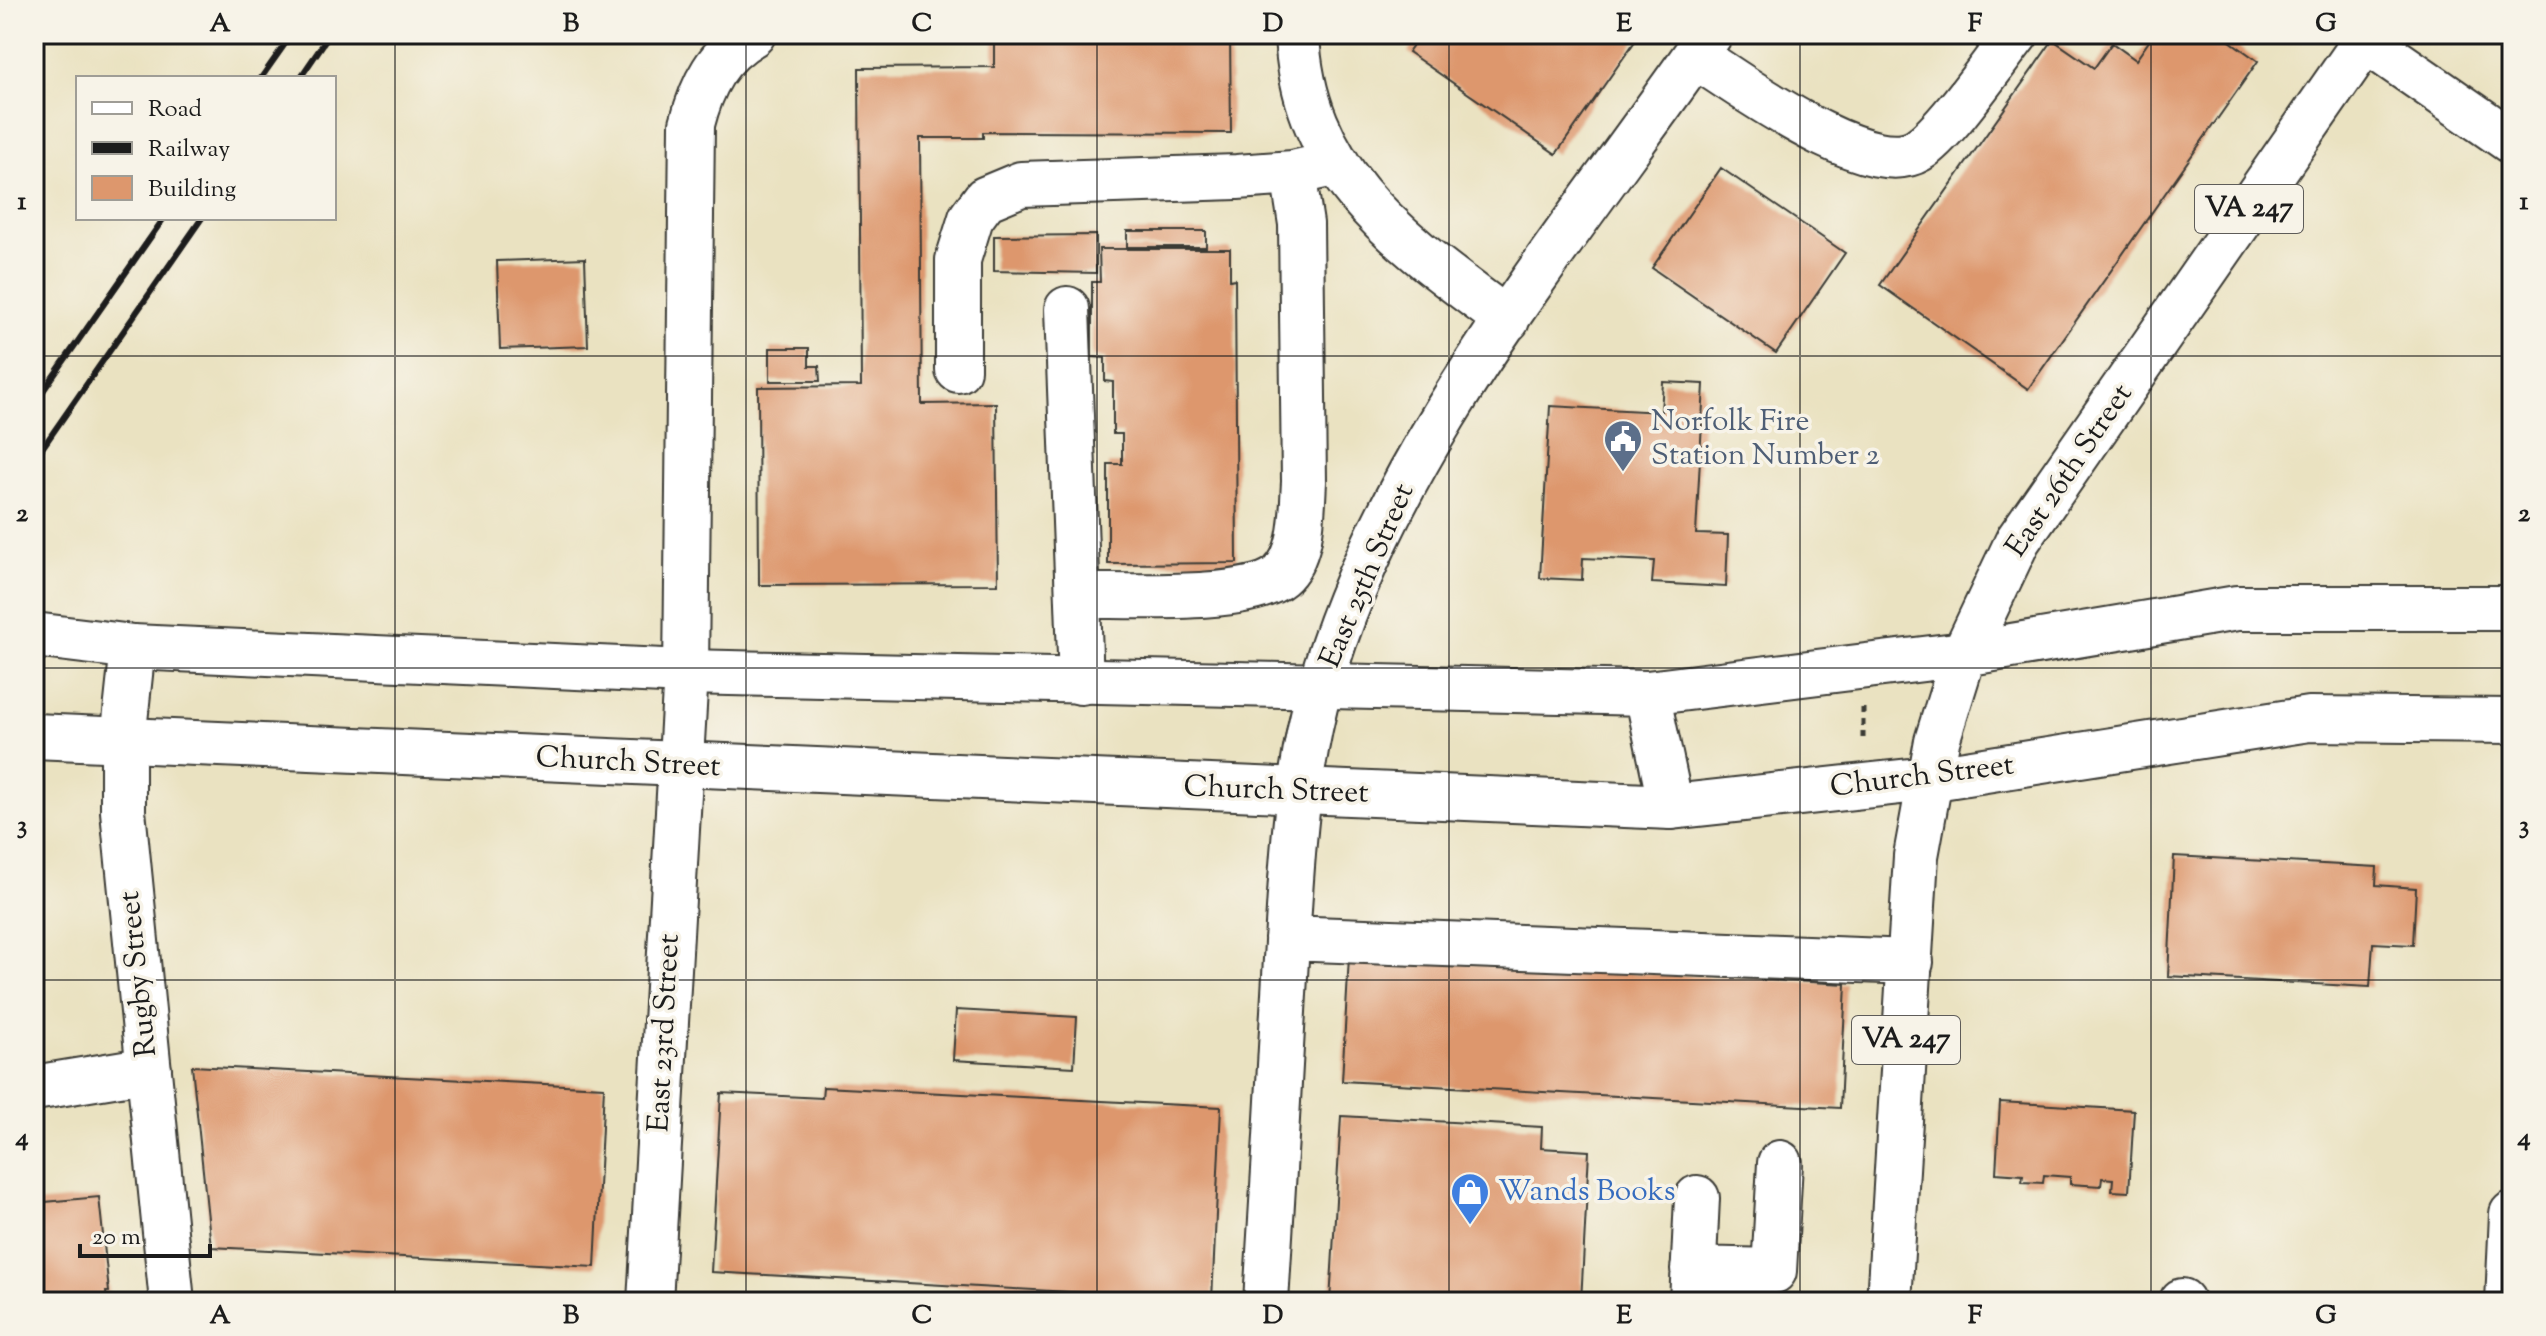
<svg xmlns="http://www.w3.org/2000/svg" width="2546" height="1336" font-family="'Sorts Mill Goudy',serif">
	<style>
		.building { fill: #dd976d }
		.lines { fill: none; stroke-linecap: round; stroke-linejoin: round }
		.minor-casing { stroke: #3b3a35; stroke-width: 48 }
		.major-casing { stroke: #3b3a35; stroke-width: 48 }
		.path { stroke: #3b3a35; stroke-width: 5; stroke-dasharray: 6 6; stroke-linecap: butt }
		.minor { stroke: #fff; stroke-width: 44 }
		.major { stroke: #fff; stroke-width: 44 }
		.rail { stroke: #1c1c1c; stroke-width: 6 }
		.grid { fill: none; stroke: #1c1c1c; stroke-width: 2; stroke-opacity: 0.55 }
		.labels { text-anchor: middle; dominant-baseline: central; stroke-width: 7; stroke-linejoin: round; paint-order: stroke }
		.shield { fill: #f7f3e8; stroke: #5e5c59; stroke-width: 2 }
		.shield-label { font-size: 28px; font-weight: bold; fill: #1c1c1c }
		.service-label { font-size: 30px; fill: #4e5e75; stroke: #f7f3e8; text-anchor: start }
		.street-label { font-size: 30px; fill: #1c1c1c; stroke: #f7f3e8 }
		.shop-label { font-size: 30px; fill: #366cbe; stroke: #f7f3e8; text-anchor: start }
		.neatline { fill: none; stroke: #1c1c1c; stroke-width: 3 }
		.grid-label { font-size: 26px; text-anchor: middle; font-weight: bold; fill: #1c1c1c }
	</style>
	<rect width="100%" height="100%" fill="#f7f3e8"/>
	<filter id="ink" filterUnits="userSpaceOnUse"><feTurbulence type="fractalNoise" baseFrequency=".0125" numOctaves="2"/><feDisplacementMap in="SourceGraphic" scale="16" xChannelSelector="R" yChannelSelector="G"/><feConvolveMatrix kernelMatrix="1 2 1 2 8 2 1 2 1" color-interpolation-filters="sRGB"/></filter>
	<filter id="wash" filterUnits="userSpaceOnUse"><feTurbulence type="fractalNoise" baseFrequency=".006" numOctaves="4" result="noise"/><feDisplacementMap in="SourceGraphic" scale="32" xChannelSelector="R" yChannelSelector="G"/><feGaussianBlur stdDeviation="1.8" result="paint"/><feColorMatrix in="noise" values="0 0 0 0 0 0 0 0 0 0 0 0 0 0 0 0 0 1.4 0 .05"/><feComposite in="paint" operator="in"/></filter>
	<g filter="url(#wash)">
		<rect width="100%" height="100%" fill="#eae2c1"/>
		<g id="blocks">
			<path class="building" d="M994 34H1230L1231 133 983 132V138H920L922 404 996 403 998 584 759 585 758 387 861 386 859 68 994 67Z
				M1421 34H1640L1556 154 1408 52Z
				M2154 34H2220L2258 61 2028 389 1880 285 2053 40 2094 68 2112 43 2136 60Z
				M1721 168 1845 253 1776 353 1652 268Z
				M1127 231H1206V247H1127Z
				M1096 235V273L994 271V236Z
				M1099 249H1230V280L1235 279 1237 563 1108 564V464H1122V434H1113V382L1105 381V358L1092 357V282H1100Z
				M585 258 588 346 500 349 497 261Z
				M770 348H809V366H819L820 381H770Z
				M1663 382 1704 384 1696 534 1728 535 1726 587 1652 583 1654 561 1583 558 1582 580 1540 578 1550 406 1661 412Z
				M2174 856 2377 867 2376 885 2416 888 2413 945 2373 943 2370 987 2168 976Z
				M1349 957 1846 984 1840 1108 1342 1081Z
				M956 1010 1077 1017 1074 1067 953 1060Z
				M192 1066 604 1087 595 1267 211 1247Z
				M823 1087 1221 1107 1212 1300 711 1272 721 1093 822 1098Z
				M2000 1102 2134 1110 2129 1192 2112 1191 2113 1179 2102 1178 2101 1186 2070 1184V1177L2044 1175 2043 1183 2022 1182 2023 1175 1996 1173Z
				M1341 1116 1542 1127 1541 1148 1589 1151 1581 1302H1330Z
				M99 1197 109 1292H106L107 1302H34V1203Z"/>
		</g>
	</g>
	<g filter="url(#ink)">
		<use href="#blocks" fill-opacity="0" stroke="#3b3a35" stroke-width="2"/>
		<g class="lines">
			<defs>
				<path id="minor" d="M1297 34C1303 177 1404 243 1507 320
					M2356 34 2512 142
					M1695 56C1738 83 1868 180 1918 150 1945 134 1994 62 2016 34
					M1067 309 1081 682
					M958 370V260L971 218 985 199 1021 184 1237 177 1293 173 1337 163
					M1078 596C1122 595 1249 603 1280 576 1304 555 1302 510 1304 482L1301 224 1293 173
					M133 647 123 740V811L172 1302
					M1647 693 1671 807
					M1287 938 1911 962
					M34 1088 149 1069
					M1693 1269 1774 1271 1780 1163
					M650 1302 686 672 692 124C702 85 717 55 753 34
					M1266 1302C1273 1193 1279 1085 1285 976 1291 879 1294 781 1320 687 1387 448 1570 236 1710 34
					M1692 1302 1697 1198
					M2182 1302V1301"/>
				<path id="major" d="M34 635 133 647 686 672 1647 693 1964 654 2237 608H2512
					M34 736 1671 807 1928 779 2309 719 2512 721
					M1889 1302 1916 856 1937 741 1964 654 2018 540 2370 34
					M2508 1302 2512 1214"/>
			</defs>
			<use href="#minor" class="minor-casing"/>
			<use href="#major" class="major-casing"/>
			<path class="path" d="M1863 708V742"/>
			<use href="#minor" class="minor"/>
			<use href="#major" class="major"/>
			<path class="rail" d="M261 78 292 34
				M300 78 330 34
				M34 404 164 218
				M34 460 202 218"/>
		</g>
	</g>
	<path class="grid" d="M395 34V1302M746 34V1302M1097 34V1302M1449 34V1302M1800 34V1302M2151 34V1302M34 356H2512M34 668H2512M34 980H2512"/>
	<defs>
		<symbol id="civic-pin" viewBox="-11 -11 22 30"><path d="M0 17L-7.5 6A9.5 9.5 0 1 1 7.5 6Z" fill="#5c6f8a" stroke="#f7f3e8"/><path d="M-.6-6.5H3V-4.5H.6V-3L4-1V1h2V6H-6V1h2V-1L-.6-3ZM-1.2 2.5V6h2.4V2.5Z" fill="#fff"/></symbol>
		<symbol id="shop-pin" viewBox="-11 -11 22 30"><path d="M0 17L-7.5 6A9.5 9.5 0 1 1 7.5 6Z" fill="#3f7fe0" stroke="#f7f3e8"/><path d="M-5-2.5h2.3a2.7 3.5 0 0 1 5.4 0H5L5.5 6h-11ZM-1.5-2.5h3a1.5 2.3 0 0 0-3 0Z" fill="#fff"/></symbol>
	</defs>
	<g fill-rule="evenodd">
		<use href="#civic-pin" x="1601" y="417" width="44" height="60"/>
		<use href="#shop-pin" x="1448" y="1170" width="44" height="60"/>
	</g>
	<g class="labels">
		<g class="shield">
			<rect x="2195" y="185" width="108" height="48" rx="6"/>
			<rect x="1852" y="1016" width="108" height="48" rx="6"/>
		</g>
		<g class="shield-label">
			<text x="2249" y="209">VA 247</text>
			<text x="1906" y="1040">VA 247</text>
		</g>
		<g class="service-label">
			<text x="1651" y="422">Norfolk Fire<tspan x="1651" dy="34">Station Number 2</tspan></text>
		</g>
		<g class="street-label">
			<text transform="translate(2070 471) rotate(-56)">East 26th Street</text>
			<text transform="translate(1368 576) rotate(-67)">East 25th Street</text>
			<text transform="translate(628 763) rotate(3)">Church Street</text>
			<text transform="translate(1922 777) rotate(-7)">Church Street</text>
			<text transform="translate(1276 791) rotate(2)">Church Street</text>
			<text transform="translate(139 974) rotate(-96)">Rugby Street</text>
			<text transform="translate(665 1033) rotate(-87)">East 23rd Street</text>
		</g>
		<g class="shop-label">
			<text x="1498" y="1192">Wands Books</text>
		</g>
	</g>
	<rect width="2546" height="1336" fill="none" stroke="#f7f3e8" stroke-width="88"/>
	<rect x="76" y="76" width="260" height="144" fill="#f7f3e8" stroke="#9f9d96" stroke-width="2"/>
	<rect x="92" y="102" width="40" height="12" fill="#ffffff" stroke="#9f9d96" stroke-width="2"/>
	<text x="148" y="116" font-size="24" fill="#1c1c1c">Road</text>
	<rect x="92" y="142" width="40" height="12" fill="#1c1c1c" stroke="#9f9d96" stroke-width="2"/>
	<text x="148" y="156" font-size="24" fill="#1c1c1c">Railway</text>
	<rect x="92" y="176" width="40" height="24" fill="#dd976d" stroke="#9f9d96" stroke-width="2"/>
	<text x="148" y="196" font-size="24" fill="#1c1c1c">Building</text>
	<path d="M80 1244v12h130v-12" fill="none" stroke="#1c1c1c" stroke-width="4"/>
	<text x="92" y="1244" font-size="24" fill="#1c1c1c" stroke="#f7f3e8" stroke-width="6" paint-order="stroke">20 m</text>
	<rect x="44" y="44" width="2458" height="1248" class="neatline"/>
	<g class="grid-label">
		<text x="220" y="31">A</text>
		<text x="571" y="31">B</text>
		<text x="922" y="31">C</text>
		<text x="1273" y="31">D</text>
		<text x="1624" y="31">E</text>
		<text x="1975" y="31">F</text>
		<text x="2326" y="31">G</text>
		<text x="22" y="209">1</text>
		<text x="2524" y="209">1</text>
		<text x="22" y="521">2</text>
		<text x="2524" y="521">2</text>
		<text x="22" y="833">3</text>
		<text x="2524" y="833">3</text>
		<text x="22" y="1145">4</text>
		<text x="2524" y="1145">4</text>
		<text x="220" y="1323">A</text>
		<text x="571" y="1323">B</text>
		<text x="922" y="1323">C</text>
		<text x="1273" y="1323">D</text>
		<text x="1624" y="1323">E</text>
		<text x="1975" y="1323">F</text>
		<text x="2326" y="1323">G</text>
	</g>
</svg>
